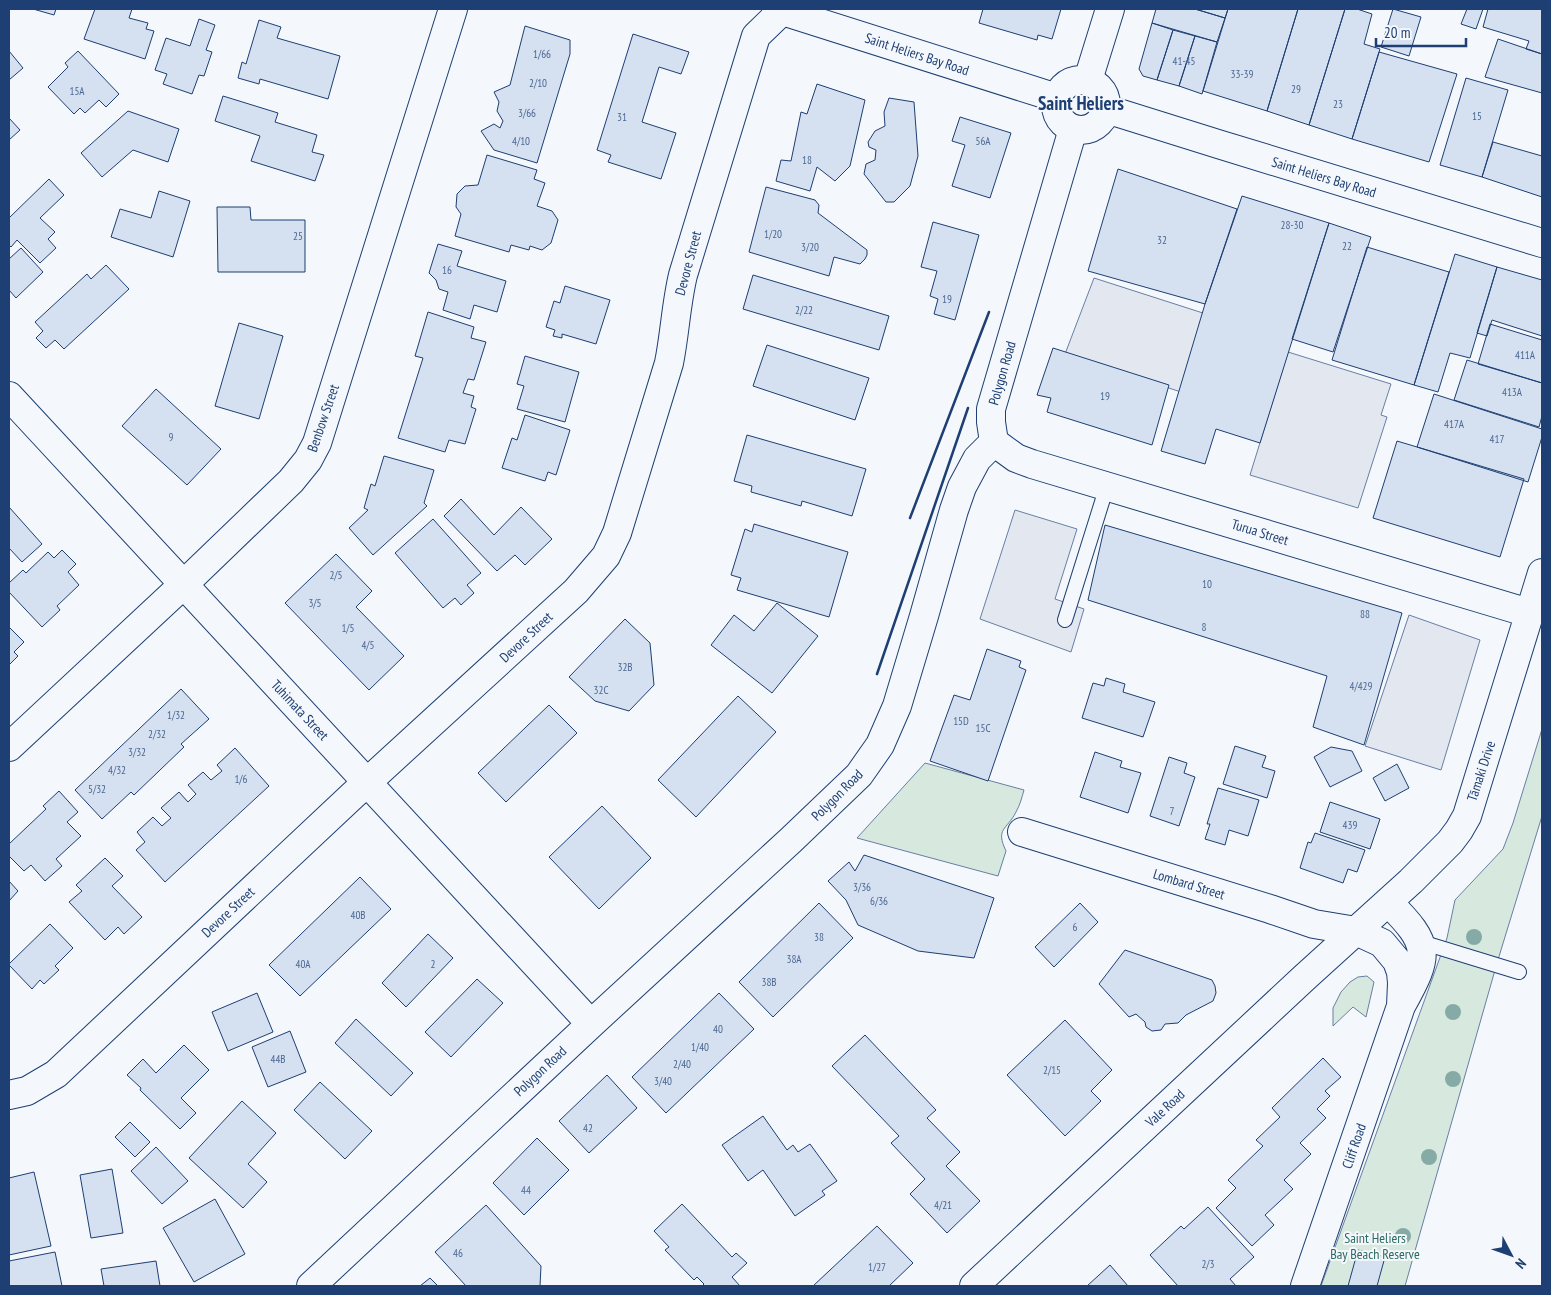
<svg xmlns="http://www.w3.org/2000/svg" width="1551" height="1295" font-family="'PT Sans Narrow',sans-serif">
	<style>
		.green { fill: #d7e8df; stroke: #687fa3 }
		.parking { fill: #e3e8f0; stroke: #687fa3 }
		.building { fill: #d5e0f0; stroke: #1d3f73 }
		.lines { fill: none; stroke-linecap: round; stroke-linejoin: round }
		.lane-casing { stroke: #1d3f73; stroke-width: 16 }
		.street-casing { stroke: #1d3f73; stroke-width: 30 }
		.secondary-casing { stroke: #1d3f73; stroke-width: 30 }
		.primary-casing { stroke: #1d3f73; stroke-width: 30 }
		.lane { stroke: #f4f7fb; stroke-width: 14 }
		.street { stroke: #f4f7fb; stroke-width: 28 }
		.secondary { stroke: #f4f7fb; stroke-width: 28 }
		.primary { stroke: #f4f7fb; stroke-width: 28 }
		.wall { stroke: #1d3f73; stroke-width: 2.5 }
		.tree { fill: #86aba6 }
		.labels { text-anchor: middle; dominant-baseline: central; stroke-width: 4; stroke-linejoin: round; paint-order: stroke }
		.number-label { font-size: 11px; fill: #4b6792 }
		.street-label { font-size: 14px; fill: #1d3f73; stroke: #f4f7fb }
		.park-label { font-size: 14px; fill: #2c6c60; stroke: #f4f7fb }
		.district-label { font-size: 19px; font-weight: bold; fill: #1d3f73; stroke: #f4f7fb }
	</style>
	<rect width="100%" height="100%" fill="#f4f7fb"/>
	<path class="green" d="M1542 729V816L1497 963 1405 1286H1321L1447 938 1455 900 1503 849 1513 823Z
		M925 763 1024 790C1022 797 1020 805 1016 812 1007 830 995 828 1006 851L998 876 857 838Z
		M1367 976 1374 982 1366 1017 1353 1007 1333 1026V1008L1341 992 1350 982 1358 977Z"/>
	<path class="parking" d="M1094 278 1206 314 1181 392 1065 354Z
		M1288 352 1391 384 1381 415 1387 417 1358 508 1250 475Z
		M1015 510 1077 529 1055 599 1084 609 1071 652 980 619Z
		M1409 615 1480 640 1441 770 1365 746Z"/>
	<path class="building" d="M33 9H56L54 15Z
		M95 9H132L129 18 148 23 146 29 154 31 145 59 84 39Z
		M983 9H1061L1052 39 1038 35 1037 40 979 23Z
		M1156 9H1195L1225 18 1217 42 1152 23Z
		M1195 9H1228L1225 18Z
		M1228 9H1298L1267 111 1203 91Z
		M1298 9H1345L1309 125 1267 111Z
		M1345 9H1357L1372 14 1364 44 1380 49 1352 139 1309 125Z
		M1393 9 1421 17 1409 56 1381 47Z
		M1467 9H1483L1476 29 1461 24Z
		M1488 9H1542V54L1526 49 1529 41 1483 27Z
		M199 19 215 25 206 50 212 52 204 76 199 75 192 94 163 84 167 74 155 70 166 38 190 46Z
		M259 20 281 27 277 38 340 56 328 99 260 79 259 84 238 78 242 62 246 64Z
		M1152 23 1173 30 1157 80 1143 76 1139 69Z
		M525 26 570 40V54L537 163 494 150 481 131 494 124 500 128 503 121 497 111 499 102 494 92 510 85Z
		M1173 30 1195 36 1179 86 1157 80Z
		M633 34 689 52 681 74 659 67 642 122 676 133 661 179 608 162 611 155 597 150Z
		M1195 36 1217 42 1202 94 1179 86Z
		M1498 39 1542 54V93L1485 77Z
		M9 51 23 68 9 80Z
		M78 51 119 94 106 107 99 100 85 113 80 108 74 114 48 87 68 67 65 63Z
		M1379 52 1457 74 1429 162 1352 139Z
		M1466 78 1508 90 1482 177 1440 165Z
		M817 84 865 100 850 166 835 181 817 167 810 191 776 181 781 160 791 161 801 112 807 114Z
		M223 96 278 113 275 122 317 135 312 152 324 155 315 181 251 161 260 136 215 121Z
		M889 98 914 102 918 156 910 186 894 202H886L864 174 866 164 875 160 876 150 869 147 868 142 875 131 885 126 884 112Z
		M128 111 179 129 168 162 133 150 102 177 81 153Z
		M960 117 1011 133 990 198 952 186 965 145 952 141Z
		M9 118 20 130 9 140Z
		M1493 142 1542 156V197L1482 177Z
		M487 155 537 170 534 179 545 183 537 206 552 211 558 220 551 243 542 250 530 246 529 250 511 245 509 252 455 236 461 214 456 207 457 194 465 186 478 185Z
		M1118 169 1237 209 1205 304 1088 271Z
		M49 179 64 195 40 218 55 232 48 239 56 248 40 263 17 240 11 247 9 245V218Z
		M766 187 815 200 819 205 818 213 867 250V255L865 259 860 264 834 257 829 276 749 252Z
		M159 191 190 201 173 257 111 237 120 209 151 218Z
		M1242 196 1329 223 1260 443 1216 429 1205 464 1161 451 1205 304Z
		M217 207H250L251 220H305V272H218Z
		M933 222 979 235 955 320 934 314 938 299 930 296 937 271 921 267Z
		M1329 223 1371 237 1333 352 1292 339Z
		M438 244 462 251 457 266 506 281 497 312 474 305 470 319 443 310 448 292 439 289 436 280 429 273Z
		M1367 247 1449 272 1414 385 1332 360Z
		M21 248 43 272 16 298 9 290V259Z
		M1455 254 1497 267 1470 358 1450 353 1438 392 1414 385Z
		M106 265 129 289 64 349 55 340 46 348 36 338 43 331 35 322 87 274 91 279Z
		M1497 267 1542 280V336L1492 320 1487 336 1477 333Z
		M753 275 889 316 879 350 743 309Z
		M565 286 610 300 596 344 562 334V338L553 336 555 330 546 327 554 301 560 303Z
		M428 312 474 327 471 338 486 342 474 380 468 379 463 393 474 396 471 407 476 409 465 444 449 440 445 452 398 438 423 358 415 356Z
		M239 323 283 336 259 419 215 406Z
		M1490 324 1542 340V383L1478 364Z
		M767 345 869 378 855 420 753 386Z
		M1053 348 1169 385 1152 445 1047 412 1051 398 1037 395Z
		M525 356 579 372 565 422 517 409 524 386 517 384Z
		M1467 360 1542 383V416L1539 427 1454 400Z
		M156 389 221 449 187 485 122 426Z
		M1434 394 1542 429V437L1528 482 1417 447Z
		M525 415 570 430 556 475 548 472 545 481 502 468 512 438 517 440Z
		M747 435 866 469 852 516 802 501 801 506 751 492 752 486 734 481Z
		M1397 441 1524 479 1500 557 1373 518Z
		M384 456 434 470 424 503 427 506 373 555 349 528 368 510 364 508 371 484 375 486Z
		M461 499 494 535 521 507 552 539 525 565 515 555 497 571 444 516Z
		M9 507 42 544 22 562 9 548Z
		M433 519 481 573 467 585 474 593 461 605 455 598 443 608 395 553Z
		M754 524 848 552 829 617 737 590 741 578 731 575 745 529 752 532Z
		M1105 525 1402 613 1364 745 1313 727 1327 676 1088 600Z
		M62 550 76 564 68 572 79 585 57 606 60 610 42 627 9 592V583L23 570 26 573 48 552 54 558Z
		M336 554 372 591 356 607 404 656 369 690 285 603Z
		M777 603 818 636 772 693 711 645 734 615 754 631Z
		M625 619 650 643 654 685 629 711 595 701 569 677Z
		M9 627 24 642 14 652 18 656 9 665Z
		M987 649 1021 661 1019 667 1026 670 988 781 930 761 954 695 970 700Z
		M1106 678 1125 684 1123 692 1155 702 1143 737 1082 718 1093 683 1104 686Z
		M181 689 209 719 181 744 184 747 134 795 131 792 102 819 75 790Z
		M738 696 776 732 696 817 658 780Z
		M549 705 577 733 506 802 478 773Z
		M1235 746 1266 756 1262 767 1275 771 1267 798 1223 784Z
		M1331 747 1352 751 1362 771 1330 787 1314 757Z
		M235 748 269 786 165 882 136 850 145 842 137 832 153 817 162 826 171 818 161 808 179 792 188 802 196 794 188 785 203 772 211 780 222 771 217 765Z
		M1095 752 1122 761 1120 767 1141 773 1128 813 1080 797Z
		M1169 757 1187 763 1184 773 1195 777 1179 826 1150 816Z
		M1397 764 1409 788 1385 801 1373 778Z
		M1218 788 1259 800 1248 836 1229 830 1225 845 1205 839 1210 824H1207Z
		M59 791 78 812 67 822 81 836 56 859 62 866 45 881 31 865 24 871 9 856V844L46 809 43 806Z
		M1330 802 1380 819 1370 849 1320 832Z
		M602 806 651 858 599 909 549 857Z
		M1315 833 1365 850 1357 872 1348 869 1343 883 1300 868 1308 842 1311 843Z
		M864 855 994 898 974 958 918 951 858 925 846 900 828 881 849 862 855 871Z
		M105 858 123 876 112 886 142 917 124 934 118 927 105 940 69 902 82 891 76 885Z
		M360 877 391 909 300 996 269 965Z
		M9 881 18 891 9 901Z
		M819 903 853 938 773 1017 739 982Z
		M1080 903 1098 922 1054 967 1035 947Z
		M50 924 73 948 55 966 59 970 44 984 40 980 32 989 9 965V964Z
		M428 934 453 958 406 1007 382 983Z
		M1125 950 1212 980 1215 986 1216 993 1213 1001 1186 1015 1178 1023 1165 1024 1161 1030 1152 1031 1146 1027 1145 1022 1136 1014 1129 1017 1099 984Z
		M477 979 503 1003 451 1057 425 1032Z
		M257 993 273 1032 228 1051 212 1012Z
		M719 993 754 1029 666 1113 632 1077Z
		M356 1019 413 1073 391 1096 335 1043Z
		M1065 1020 1112 1070 1091 1091 1101 1101 1065 1136 1007 1075Z
		M290 1031 306 1072 268 1087 252 1047Z
		M865 1035 936 1110 927 1118 960 1152 946 1166 980 1201 947 1233 910 1194 925 1179 891 1143 899 1136 832 1066Z
		M184 1045 209 1070 181 1098 196 1113 180 1129 140 1090 141 1088 127 1075 143 1059 156 1073Z
		M1323 1058 1341 1077 1325 1091 1330 1096 1317 1109 1326 1118 1300 1143 1311 1154 1284 1180 1293 1189 1265 1215 1274 1225 1252 1246 1216 1208 1236 1188 1228 1180 1263 1146 1256 1140 1280 1117 1272 1108Z
		M607 1075 637 1108 589 1153 559 1121Z
		M320 1082 372 1131 345 1159 294 1110Z
		M242 1101 276 1133 248 1164 267 1182 243 1208 189 1158Z
		M763 1116 787 1150 793 1145 798 1152 810 1144 837 1181 822 1191 825 1195 795 1216 763 1170 748 1181 722 1145Z
		M130 1122 150 1142 135 1157 115 1137Z
		M537 1138 569 1170 524 1215 493 1183Z
		M156 1147 188 1181 162 1204 131 1171Z
		M112 1169 123 1233 91 1238 80 1175Z
		M34 1172 51 1246 9 1255V1178Z
		M215 1199 245 1254 194 1282 163 1228Z
		M682 1204 732 1257 736 1253 747 1263 732 1277 740 1286H702L704 1284 697 1277 694 1280 665 1250 669 1247 654 1231Z
		M486 1205 541 1266 540 1286H466L435 1252Z
		M1208 1207 1254 1257 1230 1279 1236 1286H1178L1150 1255 1181 1226 1184 1229Z
		M877 1226 913 1263 889 1286H813Z
		M1358 1250 1385 1257 1377 1286H1348Z
		M55 1252 62 1286H9V1261Z
		M156 1261 160 1286H104L101 1269Z
		M1110 1265 1128 1286H1087Z
		M430 1278 438 1286H420Z"/>
	<g class="lines">
		<defs>
			<path id="lane" d="M1065 620 1107 486
				M1421 942 1519 972"/>
			<path id="street" d="M1088 80 1110 9
				M9 396 591 1024
				M994 442 1016 458 1032 464 1529 613
				M994 442 991 422V409L1073 129
				M9 747 184 584 291 481 308 460 317 443 453 9
				M1022 832 1270 909 1314 924 1356 931 1382 943 1397 961 1401 972 1402 983 1401 1006
				M9 1095 27 1091 56 1074 352 796 576 591 606 556 617 533 669 363C675 333 676 304 683 275L756 36 784 9
				M311 1286 591 1024 791 840 859 775 880 745 897 706 924 616 954 510 962 487 977 459 994 442
				M1305 1286 1401 1006C1430 954 1431 945 1389 903"/>
			<path id="secondary" d="M974 1286 1304 978 1411 881 1450 842 1459 830 1467 816 1542 573"/>
			<path id="primary" d="M776 9 1057 98
				M1056 105a25 25 0 1 1 50 0a25 25 0 1 1-50 0Z
				M1106 109 1218 144 1542 243"/>
		</defs>
		<use href="#lane" class="lane-casing"/>
		<use href="#street" class="street-casing"/>
		<use href="#secondary" class="secondary-casing"/>
		<use href="#primary" class="primary-casing"/>
		<use href="#lane" class="lane"/>
		<use href="#street" class="street"/>
		<use href="#secondary" class="secondary"/>
		<use href="#primary" class="primary"/>
		<path class="wall" d="M910 518 989 312
			M877 674 968 408"/>
	</g>
	<g class="tree">
		<circle cx="1474" cy="937" r="8"/>
		<circle cx="1453" cy="1012" r="8"/>
		<circle cx="1453" cy="1079" r="8"/>
		<circle cx="1429" cy="1157" r="8"/>
		<circle cx="1403" cy="1236" r="8"/>
	</g>
	<g class="labels">
		<g class="number-label">
			<text x="542" y="54">1/66</text>
			<text x="1184" y="61">41-45</text>
			<text x="1242" y="74">33-39</text>
			<text x="538" y="83">2/10</text>
			<text x="1296" y="89">29</text>
			<text x="77" y="91">15A</text>
			<text x="1338" y="104">23</text>
			<text x="527" y="113">3/66</text>
			<text x="1477" y="116">15</text>
			<text x="622" y="117">31</text>
			<text x="521" y="141">4/10</text>
			<text x="983" y="141">56A</text>
			<text x="807" y="160">18</text>
			<text x="1292" y="225">28-30</text>
			<text x="773" y="234">1/20</text>
			<text x="298" y="236">25</text>
			<text x="1162" y="240">32</text>
			<text x="1347" y="246">22</text>
			<text x="810" y="247">3/20</text>
			<text x="447" y="270">16</text>
			<text x="947" y="299">19</text>
			<text x="804" y="310">2/22</text>
			<text x="1525" y="355">411A</text>
			<text x="1512" y="392">413A</text>
			<text x="1105" y="396">19</text>
			<text x="1454" y="424">417A</text>
			<text x="171" y="437">9</text>
			<text x="1497" y="439">417</text>
			<text x="336" y="575">2/5</text>
			<text x="1207" y="584">10</text>
			<text x="315" y="603">3/5</text>
			<text x="1365" y="614">88</text>
			<text x="1204" y="627">8</text>
			<text x="348" y="628">1/5</text>
			<text x="368" y="645">4/5</text>
			<text x="625" y="667">32B</text>
			<text x="1361" y="686">4/429</text>
			<text x="601" y="690">32C</text>
			<text x="176" y="715">1/32</text>
			<text x="961" y="721">15D</text>
			<text x="983" y="728">15C</text>
			<text x="157" y="734">2/32</text>
			<text x="137" y="752">3/32</text>
			<text x="117" y="770">4/32</text>
			<text x="241" y="779">1/6</text>
			<text x="97" y="789">5/32</text>
			<text x="1172" y="811">7</text>
			<text x="1350" y="825">439</text>
			<text x="862" y="887">3/36</text>
			<text x="879" y="901">6/36</text>
			<text x="358" y="915">40B</text>
			<text x="1075" y="927">6</text>
			<text x="819" y="937">38</text>
			<text x="794" y="959">38A</text>
			<text x="303" y="964">40A</text>
			<text x="433" y="964">2</text>
			<text x="769" y="982">38B</text>
			<text x="718" y="1029">40</text>
			<text x="700" y="1047">1/40</text>
			<text x="278" y="1059">44B</text>
			<text x="682" y="1064">2/40</text>
			<text x="1052" y="1070">2/15</text>
			<text x="663" y="1081">3/40</text>
			<text x="588" y="1128">42</text>
			<text x="526" y="1190">44</text>
			<text x="943" y="1205">4/21</text>
			<text x="458" y="1253">46</text>
			<text x="1208" y="1264">2/3</text>
			<text x="877" y="1267">1/27</text>
		</g>
		<g class="street-label">
			<text transform="translate(917 54) rotate(18)">Saint Heliers Bay Road</text>
			<text transform="translate(1324 177) rotate(17)">Saint Heliers Bay Road</text>
			<text transform="translate(688 263) rotate(-75)">Devore Street</text>
			<text transform="translate(1002 373) rotate(-74)">Polygon Road</text>
			<text transform="translate(323 418) rotate(-71)">Benbow Street</text>
			<text transform="translate(1260 532) rotate(17)">Turua Street</text>
			<text transform="translate(526 637) rotate(-43)">Devore Street</text>
			<text transform="translate(300 710) rotate(47)">Tuhimata Street</text>
			<text transform="translate(1481 771) rotate(-72)">Tāmaki Drive</text>
			<text transform="translate(837 795) rotate(-45)">Polygon Road</text>
			<text transform="translate(1189 884) rotate(17)">Lombard Street</text>
			<text transform="translate(228 912) rotate(-43)">Devore Street</text>
			<text transform="translate(540 1071) rotate(-43)">Polygon Road</text>
			<text transform="translate(1165 1108) rotate(-43)">Vale Road</text>
			<text transform="translate(1354 1146) rotate(-71)">Cliff Road</text>
		</g>
		<g class="park-label">
			<text x="1375" y="1238">Saint Heliers<tspan x="1375" dy="16">Bay Beach Reserve</tspan></text>
		</g>
		<g class="district-label">
			<text x="1081" y="103">Saint Heliers</text>
		</g>
	</g>
	<rect width="1551" height="1295" fill="none" stroke="#1d3f73" stroke-width="20"/>
	<g transform="translate(1511 1255) rotate(131)" stroke="#f4f7fb" stroke-width="4" paint-order="stroke">
	<path d="M0-4L9 19L0 12L-9 19Z" fill="#1d3f73"/>
	<text y="-8" font-size="14" font-weight="bold" text-anchor="middle" fill="#1d3f73">N</text>
	</g>
	<path d="M1376 38v8h90v-8" fill="none" stroke="#1d3f73" stroke-width="2.5"/>
	<text x="1384" y="38" font-size="15" fill="#1d3f73" stroke="#f4f7fb" stroke-width="4" paint-order="stroke">20 m</text>
</svg>
